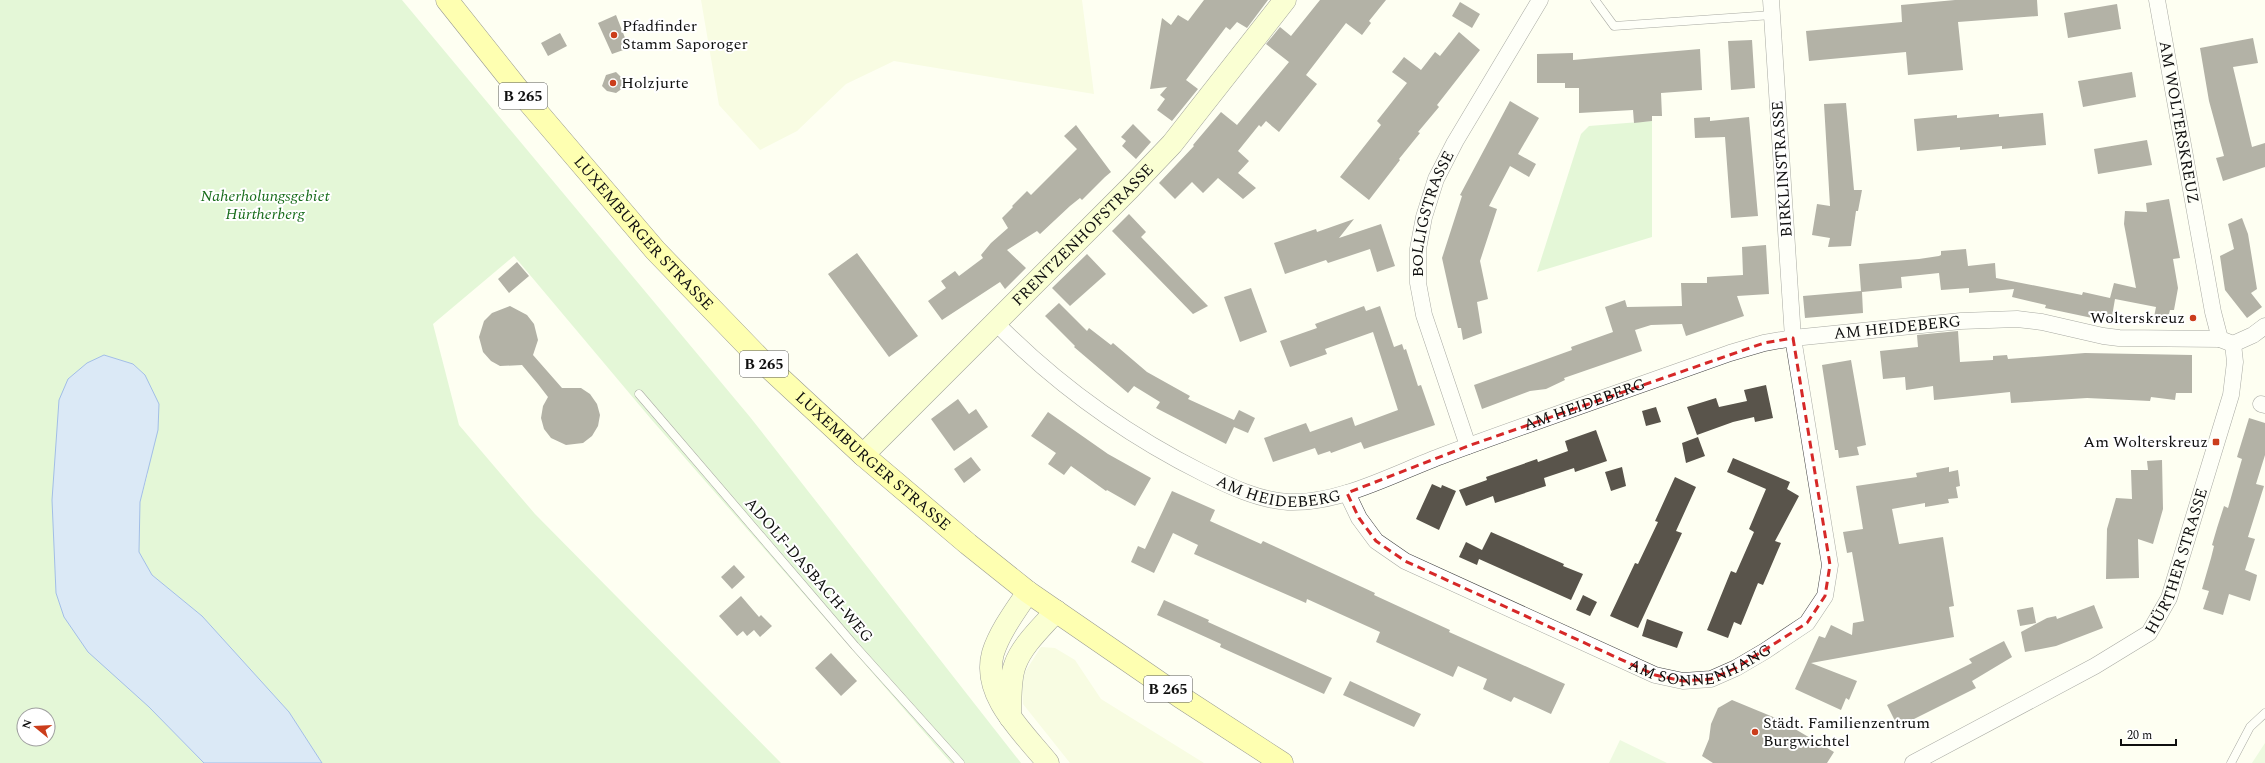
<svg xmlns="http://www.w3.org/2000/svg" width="2265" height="763" font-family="Spectral,serif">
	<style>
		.farmland { fill: #f1f8cf }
		.green { fill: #c6edb7; fill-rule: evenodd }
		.pitch { fill: #dbf4ca }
		.water { fill: #b2cefb; stroke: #336fd8 }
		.building { fill: #59544b }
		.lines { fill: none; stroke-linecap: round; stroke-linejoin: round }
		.lane-casing { stroke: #424242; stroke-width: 9 }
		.street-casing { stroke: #424242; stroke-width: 17 }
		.secondary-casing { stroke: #313131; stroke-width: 23 }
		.primary-casing { stroke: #202020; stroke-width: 23 }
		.lane { stroke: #fff; stroke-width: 8 }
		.street { stroke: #fff; stroke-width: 16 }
		.secondary { stroke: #f5ffad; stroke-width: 22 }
		.primary { stroke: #fffe62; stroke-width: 22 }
		.marked { fill: none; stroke: #d62828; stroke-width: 3; stroke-dasharray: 8 5; stroke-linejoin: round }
		.poi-dot { fill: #cb3d1b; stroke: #fff; stroke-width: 1.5 }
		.labels { text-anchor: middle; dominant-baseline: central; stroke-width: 4; stroke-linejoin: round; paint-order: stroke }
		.shield { fill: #fff; stroke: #575757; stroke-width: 1 }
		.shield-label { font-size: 15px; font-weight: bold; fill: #0f0f0f }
		.poi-label { font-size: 16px; fill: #0f0f0f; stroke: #fff; text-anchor: start }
		.street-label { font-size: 16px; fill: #0f0f0f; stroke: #fff }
		.park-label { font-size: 16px; font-style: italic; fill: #196d1c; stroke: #fff }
	</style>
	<rect width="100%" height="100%" fill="#fefff2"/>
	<path class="farmland" d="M701 0H1082L1094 94 894 61 846 84 797 131 760 150 719 105Z
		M1041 647 1055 648 1075 660 1101 699 1204 763H1070L1023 704 1022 687 1025 672Z"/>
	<path class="green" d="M0 0H402L750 417 1021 763H951L651 419 514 256 433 324 459 425 535 514 781 763H322L289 712 202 616 152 575 139 552 140 502 148 473 145 375 133 364 104 355 149 707 204 763H0ZM24 715H48V739H24Z
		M1652 121V237L1537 272 1581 134 1589 126Z"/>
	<path class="pitch" d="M1620 740 1667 763H1609Z
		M2265 743V763H2252Z"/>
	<path class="water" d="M104 355 133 364 145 375 159 404 158 430 140 502 139 552 152 575 202 616 289 712 322 763H204L149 707 88 652 64 617 56 593 52 500 59 400 68 379 87 363Z"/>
	<path class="building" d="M1204 0H1268L1247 28 1237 22 1230 30 1226 27 1186 80 1198 89 1172 121 1157 110 1165 99 1160 95 1167 87 1150 89 1162 18 1171 25 1178 15 1188 21Z
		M1320 0H1386L1369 21 1371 23 1362 35 1346 23 1306 75 1317 84 1279 132 1266 121 1261 127 1259 125 1238 151 1249 161 1238 173 1256 188 1243 199 1218 178 1203 193 1192 182 1175 199 1159 183 1194 146 1193 145 1221 112 1237 125 1289 62 1266 44 1280 27 1291 36Z
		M1955 0H2037L2038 16 1958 22 1963 70 1908 75 1906 52 1809 61 1806 31 1902 22 1901 5Z
		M1460 2 1480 14 1472 28 1452 16Z
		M2117 4 2121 29 2068 38 2064 13Z
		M616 15 629 48 612 54 598 23Z
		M1459 32 1480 50 1437 105 1439 107 1418 132 1420 133 1399 159 1400 160 1369 200 1340 177 1381 125 1377 121 1407 83 1392 72 1404 57 1421 70 1435 52 1440 56Z
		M560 33 567 46 548 56 541 43Z
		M2253 38 2258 63 2233 67 2252 147 2265 143V167L2223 181 2216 158 2224 156 2209 101 2200 48Z
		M1752 40 1755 88 1731 90 1728 41Z
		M1700 49 1702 90 1661 93 1662 116H1652V121L1634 123 1633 110 1579 113V88H1565V83H1537V54L1573 53V60Z
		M616 72 624 80 623 88 616 93 607 91 602 86 606 75Z
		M2132 72 2136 97 2083 107 2078 81Z
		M1510 101 1539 118 1518 154 1536 164 1529 177 1510 166 1489 206 1497 209 1480 261 1488 299 1477 302 1482 333 1463 340 1461 328H1458L1452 303 1442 258 1462 196 1460 195Z
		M1846 103 1854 190H1862L1858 211H1856L1851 246 1828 247 1830 238 1812 235 1817 204 1830 206 1824 104Z
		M2043 113 2046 145 2002 149V146L1960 150V147L1917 151 1914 119 1957 115V118L1999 114V117Z
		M1710 117V121L1749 117 1758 216 1731 218 1725 137 1695 138 1694 118Z
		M1133 124 1151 142 1136 159 1122 146 1126 141 1121 137Z
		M1076 125 1111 172 1105 177 1095 167 1105 177 1082 200 1080 198 1070 206 1040 234 1037 231 1007 250 1026 268 1005 289 1000 282 942 320 928 301 946 288 941 281 955 271 959 276 983 258 981 255 991 243 1008 228 1002 218 1013 207 1012 206 1027 191 1031 195 1077 149 1064 136Z
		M2147 140 2152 165 2098 174 2094 149Z
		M2169 199 2180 258 2173 259 2178 288 2174 310H2170L2167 322H2153L2156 307 2115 299 2111 322 2045 308 2046 305 2012 297 2014 289 1969 293V288L1941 290 1939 273 1901 277 1902 288 1862 292 1863 313 1805 318 1803 296 1861 291 1859 264 1919 259 1939 256 1941 255V251L1966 249 1968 266 1995 263 1996 278 2082 295 2083 292 2110 298 2114 283 2136 288 2124 224 2125 211 2147 212 2146 203Z
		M1129 214 1146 232 1141 237 1208 306 1193 314 1112 231Z
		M2242 218 2248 234 2257 289 2251 293 2262 307 2247 318 2225 290 2220 256 2234 249 2228 224Z
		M1354 219 1339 238 1381 224 1395 266 1377 272 1370 249 1328 263 1326 260 1285 274 1274 243 1316 229 1317 232Z
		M1766 245 1769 294 1737 296 1744 316 1686 336 1682 324 1651 325 1635 330 1642 351 1564 378 1565 380 1546 389 1530 391 1482 409 1474 385 1572 350 1571 347 1613 332 1605 307 1625 300 1627 307 1682 306 1681 283H1707V277L1743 275 1742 247Z
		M857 253 918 336 889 357 828 274Z
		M1087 254 1106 274 1070 306 1052 288Z
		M517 262 529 276 509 293 498 279Z
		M1251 288 1267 332 1240 342 1224 297Z
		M1059 303 1087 331 1089 328 1111 345 1113 343 1147 372 1190 396 1188 399 1234 420 1239 410 1255 418 1248 433 1234 427 1226 444 1156 408 1160 402 1134 386 1128 393 1074 347 1075 346 1045 316Z
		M510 306 527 315 534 324 538 340 533 355 562 388H581L590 394 597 404 600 415 598 426 592 436 583 443 566 445 551 438 544 429 541 418 543 406 548 397 538 384 522 365 500 366 491 361 483 352 479 337 484 321 492 313Z
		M1364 306 1366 311 1380 306 1394 347 1402 344 1404 350 1406 349 1418 386 1421 385 1435 425 1364 449 1361 442 1331 453 1330 451 1318 455 1315 448 1273 462 1264 438 1306 423 1310 432 1352 417 1355 426 1398 410 1373 332 1325 349 1327 354 1290 367 1280 341 1317 328 1315 324Z
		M1958 331 1960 362 1993 360V356L2007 355 2008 359 2085 353 2192 355V393H2176L2175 400 2151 397 2150 401 2087 398 2011 403 2010 392 1934 400 1933 386 1906 390 1905 377 1883 379 1880 351 1918 347 1917 335Z
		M1851 360 1866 445 1857 447 1859 455 1839 458 1838 450H1835L1822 365Z
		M1766 385 1773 418 1755 422 1754 417 1733 422 1697 435 1687 407 1716 398 1719 407 1747 401 1744 390Z
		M958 399 969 414 976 409 988 427 954 451 931 419Z
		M1656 407 1661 422 1646 426 1642 411Z
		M1048 412 1108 454 1151 478 1135 506 1107 490 1106 491 1071 466 1064 475 1048 464 1056 453 1031 436Z
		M2249 418 2265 423V455L2256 484 2264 486 2248 537 2255 539 2245 570 2257 575 2256 580 2250 601 2229 594 2223 615 2203 609 2209 591 2202 589 2211 558 2214 546 2212 545 2217 528 2224 506 2228 508 2242 459 2237 457Z
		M1596 430 1607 461 1575 472 1574 468 1544 478 1546 486 1495 503 1493 496 1466 506 1459 490 1487 480 1486 477 1537 459 1538 462 1568 451 1565 441Z
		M1698 437 1705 456 1686 463 1682 443Z
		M971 457 981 470 964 483 954 469Z
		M1733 458 1790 482 1787 489 1799 496 1775 541 1781 543 1763 585 1758 583 1741 625 1734 622 1728 638 1707 630 1731 571 1736 573 1754 532 1749 529 1766 489 1727 472Z
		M2162 460 2163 509 2153 544 2138 539 2139 578 2106 579 2107 529 2116 498 2132 499 2131 470H2148L2147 461Z
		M1622 467 1626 486 1611 491 1605 472Z
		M1949 467V472L1958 470 1960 486 1956 487 1958 498 1948 499 1949 503 1925 507V503L1892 509 1899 544 1943 537 1954 606 1949 607 1954 637 1811 663 1857 681 1849 700 1846 698 1841 710 1795 689 1819 636 1825 638 1831 625 1852 635 1853 623 1864 621 1852 552 1847 553 1843 532 1863 529 1856 486 1917 477 1916 473Z
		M1675 477 1696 487 1676 531 1682 533 1638 628 1610 616 1635 563 1638 564 1658 522 1655 521Z
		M1432 484 1441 488 1442 485 1456 491 1439 530 1416 519Z
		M1172 491 1215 510 1210 521 1261 544 1263 541 1375 593 1374 595 1450 630 1449 632 1565 684 1551 714 1514 697 1511 702 1483 689 1487 679 1458 666 1453 677 1376 642 1380 632 1307 599 1306 603 1194 554 1198 545 1173 533 1154 573 1131 562 1138 546 1145 549Z
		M1491 532 1564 564 1563 566 1583 574 1571 600 1479 559 1477 565 1459 557 1466 542 1482 550Z
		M734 565 745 577 732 589 721 577Z
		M1583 595 1597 602 1590 616 1576 610Z
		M741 596 759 617 761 615 772 626 760 637 754 630 747 636 743 631 737 636 719 616Z
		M1164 600 1209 620 1208 622 1332 678 1324 694 1220 647 1221 644 1157 615Z
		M2094 605 2103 628 2056 646 2025 652 2021 632 2047 618 2056 616 2057 619Z
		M2033 607 2036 623 2020 626 2017 610Z
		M1647 619 1683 632 1677 648 1642 636Z
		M2004 641 2012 657 1972 681 1976 688 1898 727 1887 705 1972 663 1969 659Z
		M831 653 857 681 841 696 815 668Z
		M1350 681 1421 714 1414 727 1343 695Z
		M1732 700 1778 719 1834 752 1827 763H1713L1702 756 1709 739 1711 724 1718 708Z"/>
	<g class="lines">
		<defs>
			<path id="lane" d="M1595 0 1614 26 1772 15
				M639 394 855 646 960 763
				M2231 763 2250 727 2265 713"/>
			<g id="street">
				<path id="s1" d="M2157 0 2213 312 2220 339"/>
				<path id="s2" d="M995 322C1056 384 1125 434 1203 473 1229 486 1258 500 1288 502 1341 504 1395 473 1444 455 1539 420 1635 387 1730 353L1764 343 1793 338 1961 321 2017 319 2042 322 2103 336 2119 338 2220 339 2233 344"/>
				<path d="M2233 344 2253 335 2265 326"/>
				<path d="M2261 404 2265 405"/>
				<path id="s3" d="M1468 446 1424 315 1418 283V249L1424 217 1436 179 1455 142 1540 0"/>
				<path id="s4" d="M1347 493 1359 518 1376 541 1405 561 1655 675 1683 681 1711 679 1736 668 1765 651 1807 623 1825 596 1830 565 1793 338 1771 0"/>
				<path id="s5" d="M1913 763 2095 666 2149 633 2169 598 2231 395 2235 362 2233 344"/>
			</g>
			<g id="secondary">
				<path id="s6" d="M863 455 1130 188 1172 144 1285 0"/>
				<path d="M1028 592C1016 610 1000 631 993 653 981 695 1024 733 1048 763"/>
				<path d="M1010 717C1011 700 1009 681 1015 665 1022 645 1043 626 1056 611"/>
			</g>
			<g id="primary">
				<path id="s7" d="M447 0 521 93 655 250 765 364 863 455 968 544 1028 592 1179 696 1282 763"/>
			</g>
		</defs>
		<use href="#lane" class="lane-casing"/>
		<use href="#street" class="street-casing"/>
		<use href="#secondary" class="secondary-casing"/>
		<use href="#primary" class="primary-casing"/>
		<use href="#lane" class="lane"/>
		<use href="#street" class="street"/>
		<use href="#secondary" class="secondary"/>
		<use href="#primary" class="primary"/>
	</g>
	<path d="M0 0H2265V763H0ZM1793 338 1830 565 1825 596 1807 623 1736 668 1711 679 1683 681 1655 675 1405 561 1376 541 1359 518 1347 493 1468 446 1764 343Z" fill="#fefff2" fill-opacity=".55" fill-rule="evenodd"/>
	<path class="marked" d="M1793 338 1830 565 1825 596 1807 623 1736 668 1711 679 1683 681 1655 675 1405 561 1376 541 1359 518 1347 493 1468 446 1764 343Z"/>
	<g class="poi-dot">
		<circle cx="614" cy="35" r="4"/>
		<circle cx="613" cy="83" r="4"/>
		<circle cx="2193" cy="318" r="4"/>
		<rect x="2212" y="438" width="8" height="8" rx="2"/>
		<circle cx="1755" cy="732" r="4"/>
	</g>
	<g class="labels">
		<g class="shield">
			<rect x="499" y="83" width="48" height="26" rx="3"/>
			<rect x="740" y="351" width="48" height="26" rx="3"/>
			<rect x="1144" y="676" width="48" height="26" rx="3"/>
		</g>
		<g class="shield-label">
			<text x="523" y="96">B 265</text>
			<text x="764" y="364">B 265</text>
			<text x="1168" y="689">B 265</text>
		</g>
		<g class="poi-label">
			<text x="622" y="26">Pfadfinder<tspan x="622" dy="18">Stamm Saporoger</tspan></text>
			<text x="621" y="83">Holzjurte</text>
			<text x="2185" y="318" text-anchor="end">Wolterskreuz</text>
			<text x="2208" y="442" text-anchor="end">Am Wolterskreuz</text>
			<text x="1763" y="723">Städt. Familienzentrum<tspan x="1763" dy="18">Burgwichtel</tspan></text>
		</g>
		<g class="street-label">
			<text stroke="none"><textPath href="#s1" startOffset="124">AM WOLTERSKREUZ</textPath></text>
			<text transform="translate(1782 169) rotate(-94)">BIRKLINSTRASSE</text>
			<text stroke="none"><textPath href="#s3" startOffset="242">BOLLIGSTRASSE</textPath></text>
			<text stroke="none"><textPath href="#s7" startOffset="305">LUXEMBURGER STRASSE</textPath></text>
			<text stroke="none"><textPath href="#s6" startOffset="311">FRENTZENHOFSTRASSE</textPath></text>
			<text stroke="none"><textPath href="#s2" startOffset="986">AM HEIDEBERG</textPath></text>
			<text stroke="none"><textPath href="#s2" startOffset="662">AM HEIDEBERG</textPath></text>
			<text stroke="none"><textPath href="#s7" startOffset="629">LUXEMBURGER STRASSE</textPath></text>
			<text stroke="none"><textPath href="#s2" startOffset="338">AM HEIDEBERG</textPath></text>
			<text stroke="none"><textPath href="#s5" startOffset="347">HÜRTHER STRASSE</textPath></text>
			<text transform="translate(809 570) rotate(49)">ADOLF-DASBACH-WEG</text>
			<text stroke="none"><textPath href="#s4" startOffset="414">AM SONNENHANG</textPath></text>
		</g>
		<g class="park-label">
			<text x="265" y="196">Naherholungsgebiet<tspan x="265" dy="18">Hürtherberg</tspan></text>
		</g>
	</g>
	<g transform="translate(36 727) rotate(288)"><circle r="19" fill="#ffffff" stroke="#9f9f9f"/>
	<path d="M0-3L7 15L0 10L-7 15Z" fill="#cb3d1b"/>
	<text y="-6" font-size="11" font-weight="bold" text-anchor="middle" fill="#0f0f0f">N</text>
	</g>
	<path d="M2121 739v6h55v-6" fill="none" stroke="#0f0f0f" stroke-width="2"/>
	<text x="2127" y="739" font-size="12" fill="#0f0f0f" stroke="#ffffff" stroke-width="3" paint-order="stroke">20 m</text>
</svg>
